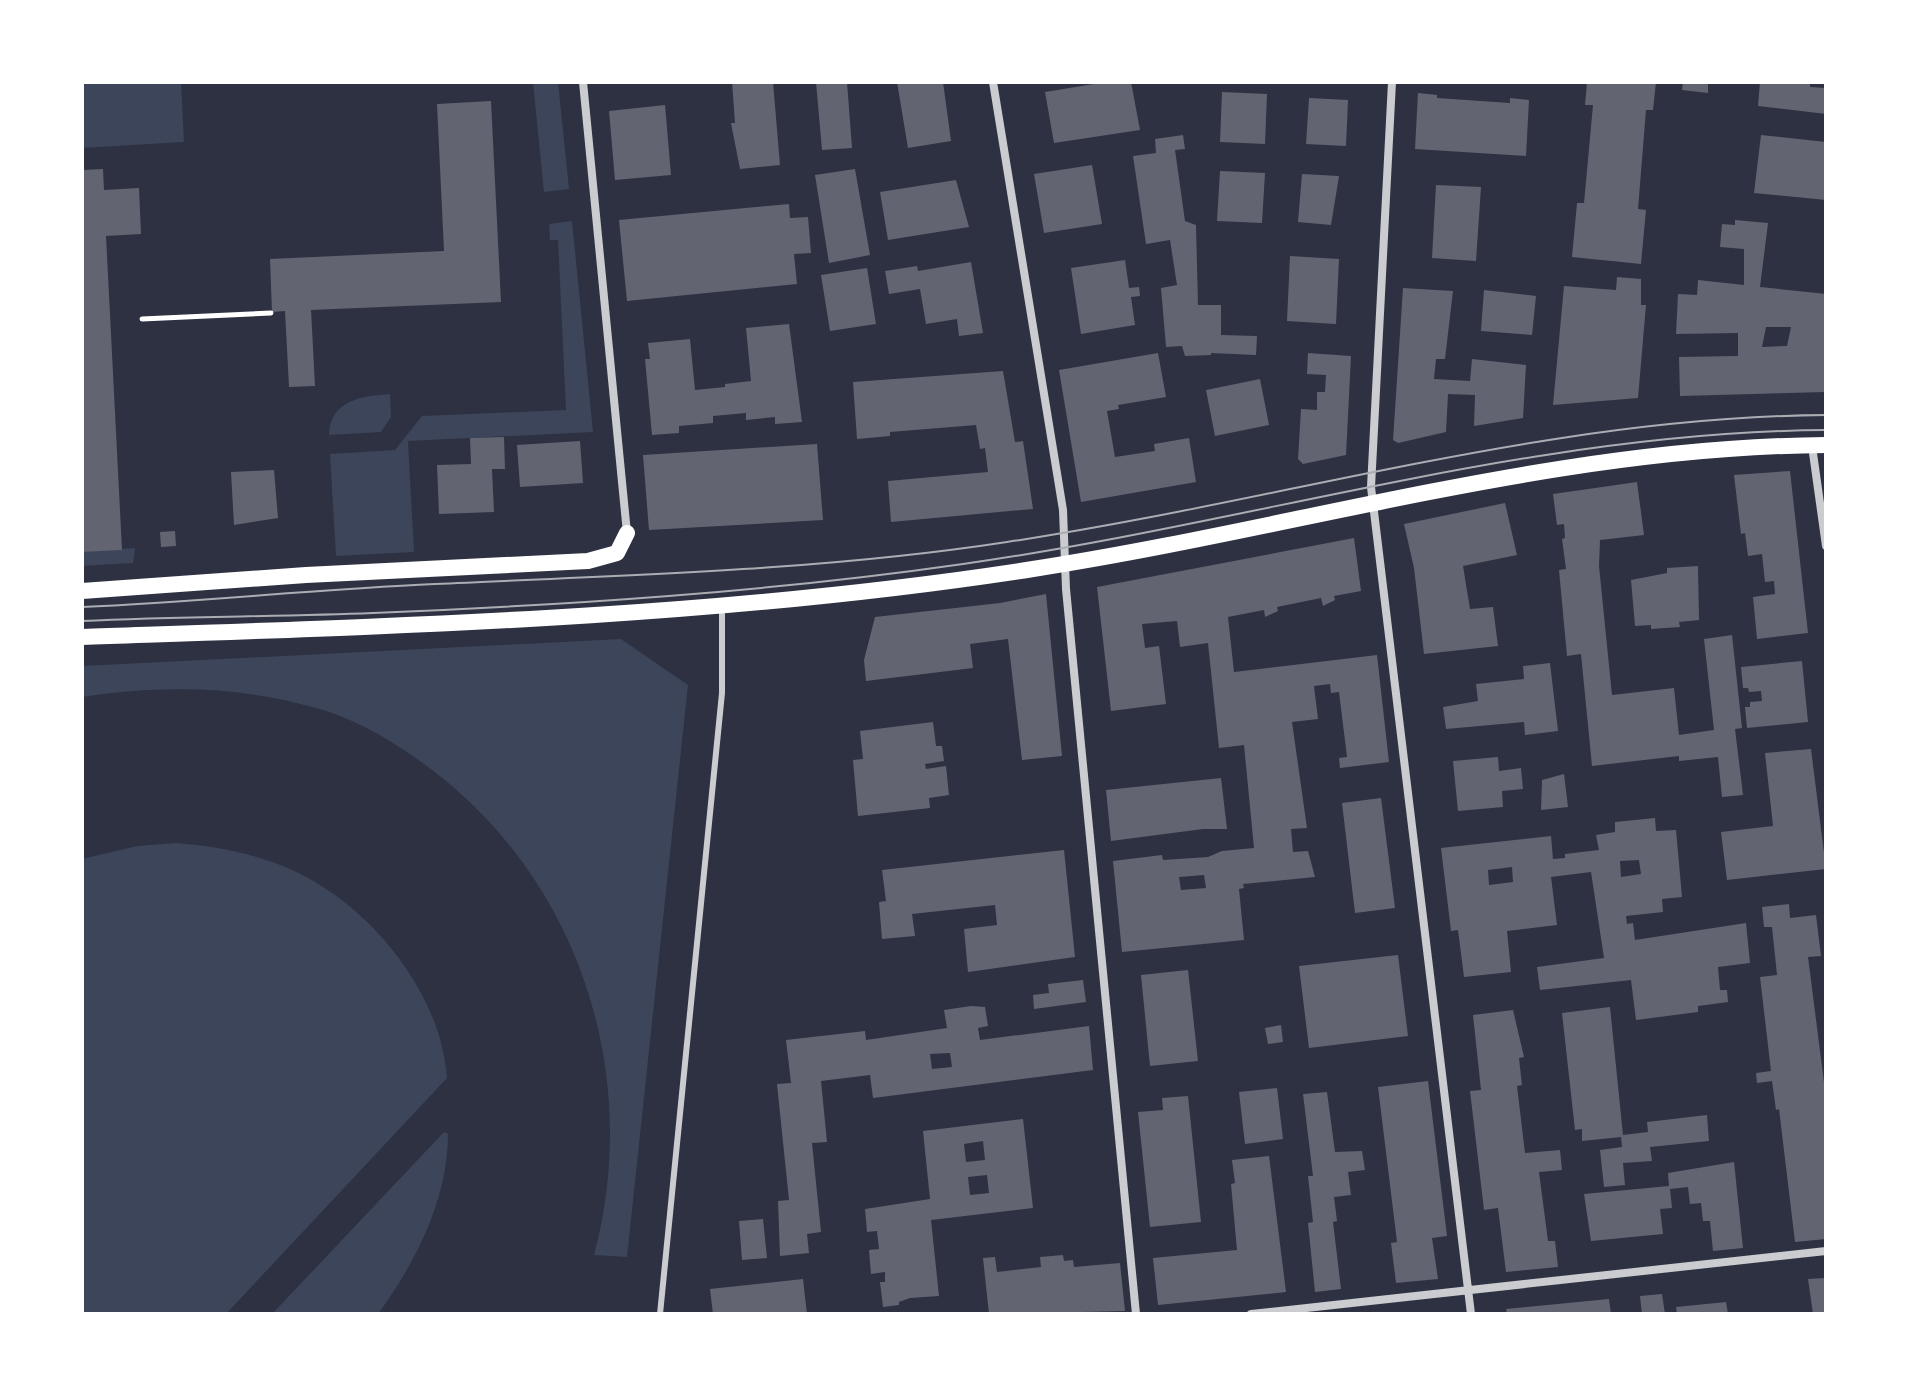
<svg xmlns="http://www.w3.org/2000/svg" width="1908" height="1396" font-family="Spectral,serif">
	<style>
		.green { fill: #3c4559 }
		.building { fill: #626471; fill-rule: evenodd }
		.lines { fill: none; stroke-linecap: round; stroke-linejoin: round }
		.path { stroke: #fff; stroke-width: 5 }
		.service { stroke: #caccd0; stroke-width: 6 }
		.minor { stroke: #caccd0; stroke-width: 8 }
		.secondary { stroke: #fff; stroke-width: 16 }
		.tram { stroke: #abadb3; stroke-width: 2 }
	</style>
	<rect width="100%" height="100%" fill="#2d3142"/>
	<path class="green" d="M82 82H181L184 142 82 148Z
		M533 82H558L569 189 544 192Z
		M572 221 593 432 408 441 414 552 336 556 330 454 395 450 422 416 566 410 558 240H550L549 224Z
		M390 394 391 417 381 432 329 435C330 400 362 396 390 394Z
		M135 548 133 563 82 566V552Z
		M621 639 688 685 627 1257 594 1255C642 1076 580 882 432 770 398 744 357 719 316 708 240 686 160 685 82 697V666Z
		M176 843C215 846 253 853 290 869 368 903 441 991 447 1078L226 1314H82V859L137 846Z
		M444 1132 448 1134C448 1199 416 1262 378 1314H272Z"/>
	<path class="building" d="M732 82H773L780 165 740 169 731 123H735Z
		M816 82H847L852 148 822 150Z
		M897 82H943L951 141 908 148Z
		M1106 82H1131L1140 130 1054 143 1045 92Z
		M1587 82H1656L1653 110H1646L1638 209 1646 210 1641 264 1572 257 1577 203H1584L1593 105H1585Z
		M1683 82H1708V93L1682 90Z
		M1760 82H1810V87L1826 88V114L1758 106Z
		M1222 92 1267 94 1265 144 1220 142Z
		M1418 93 1437 95V98L1510 103V98L1529 100 1526 156 1415 149Z
		M1309 98 1348 100 1346 146 1306 144Z
		M491 101 501 302 311 310 315 386 289 387 285 311 272 312 270 259 444 251 437 104Z
		M665 105 671 175 615 180 609 111Z
		M1183 135 1185 149 1175 150 1185 221 1196 225 1198 305H1221V335L1257 336 1256 355 1211 353V355L1185 356 1182 346 1166 347 1161 288 1177 285 1170 240 1146 244 1133 156 1156 153 1155 139Z
		M1761 135 1826 142V200L1754 193Z
		M1092 165 1102 224 1044 233 1034 174Z
		M103 169 104 190 139 188 141 234 106 236 122 550 82 552V170Z
		M855 169 870 255 829 263 815 175Z
		M1220 171 1265 173 1262 223 1217 221Z
		M1302 174 1339 176 1331 225 1298 222Z
		M956 180 969 227 888 240 880 192Z
		M1436 185 1481 187 1476 261 1432 258Z
		M789 204 790 218 808 217 811 253 794 254 797 284 627 301 619 220Z
		M1735 220 1768 223 1760 287 1826 294V392L1680 396 1679 357 1738 356V333L1676 334 1678 294 1697 295 1698 280 1744 285V249L1720 247 1722 224 1735 225ZM1766 327H1791L1787 346 1762 347Z
		M1290 256 1339 259 1336 324 1287 321Z
		M1125 260 1129 288 1139 287 1140 296 1131 297 1135 325 1081 334 1071 268Z
		M971 262 983 333 959 336 957 319 926 324 920 289 889 294 885 271 917 266 918 271Z
		M867 268 876 324 830 331 821 275Z
		M1617 277 1641 279V305H1646L1638 398 1553 405 1564 286 1616 290Z
		M1403 288 1453 291 1445 359H1436L1434 379 1470 381 1472 359 1526 365 1523 418 1474 426 1475 395 1448 394 1446 432 1398 443 1393 440Z
		M1484 290 1536 296 1532 335 1481 331Z
		M789 324 802 422 775 424V417L746 420V413L713 416V423L679 426V433L652 435 645 359H650L648 343 690 339 695 390 725 387V384L751 381 746 328Z
		M1158 353 1166 397 1118 405 1119 409 1107 411 1115 457 1155 451 1154 444 1189 438 1196 482 1081 502 1059 370Z
		M1308 353 1351 356 1346 455 1303 464 1298 459 1301 409 1317 410V392H1325L1326 375 1307 374Z
		M1003 371 1015 442 1023 441 1033 509 891 522 888 481 988 472 985 448 980 449 976 425 890 432V436L857 439 853 382Z
		M1260 379 1269 425 1215 436 1206 390Z
		M504 437 505 469H492L494 512 439 514 437 465 471 464 470 438Z
		M580 441 583 483 520 487 517 445Z
		M817 444 823 520 649 530 643 455Z
		M274 470 278 518 234 525 231 472Z
		M1790 471 1808 633 1757 639 1753 597 1775 594 1774 581 1765 582 1762 554 1748 556 1745 533 1741 534 1734 475Z
		M1637 482 1644 535 1600 540 1599 566 1612 695 1674 688 1679 735 1714 730 1704 639 1732 635 1742 728 1735 729 1743 795 1722 797 1718 757 1679 761V756L1592 766 1581 654 1567 656 1559 570 1566 569 1562 539 1565 538 1564 524 1557 525 1553 494Z
		M1505 503 1517 555 1463 566 1470 609 1493 607 1498 646 1424 654 1414 568 1404 524Z
		M175 531 176 546 161 547 160 532Z
		M1354 538 1361 591 1334 596 1335 600 1323 606 1321 598 1277 607 1278 611 1265 617 1264 610 1228 617 1234 672 1377 655 1389 762 1340 768 1339 758 1347 757 1339 692 1331 693 1330 684 1314 686 1318 719 1292 722 1307 828 1291 829 1293 852 1308 851 1315 877 1243 884 1244 888 1239 889 1244 940 1122 952 1113 861 1162 855 1163 860 1208 857 1222 851 1254 848 1244 745 1219 748 1208 643 1180 647 1177 621 1142 624 1145 648 1159 646 1166 704 1111 711 1097 587ZM1204 875 1206 888 1181 890 1179 877Z
		M1698 566 1699 620 1679 622 1680 627 1651 629V625L1635 626 1631 580 1667 573V568Z
		M1046 594 1062 756 1022 760 1008 639 970 644 973 668 866 681 864 660 875 617 1000 603Z
		M1802 661 1808 722 1747 728 1745 707H1750V702L1762 701 1761 691 1749 692 1748 688H1743L1741 667Z
		M1550 663 1558 731 1525 735 1524 722 1446 729 1443 707 1478 701 1476 684 1524 679 1523 666Z
		M933 722 936 746H942L944 761 925 764 926 769 946 766 949 795 929 798 930 808 858 816 853 760 863 759 860 731Z
		M1811 749 1826 869 1727 880 1721 832 1773 826 1765 753Z
		M1498 757 1499 771 1521 768 1523 789 1502 791 1503 807 1458 811 1453 761Z
		M1564 774 1568 807 1541 810 1542 780Z
		M1221 778 1227 829H1203L1111 841 1106 790Z
		M1381 798 1395 908 1355 913 1342 803Z
		M1655 818 1656 831 1676 830 1682 897 1662 899 1663 912 1626 916 1627 924 1633 923 1635 940 1746 923 1750 963 1718 967 1720 990H1727L1728 1002 1698 1006V1012L1636 1020 1631 980 1540 990 1537 967 1604 958 1591 872 1551 877 1557 925 1507 931 1511 972 1464 977 1458 930 1451 931 1441 848 1551 836 1553 859 1565 858V854L1599 850 1596 835 1615 832V822ZM1639 860 1641 874 1621 877 1620 861ZM1512 867 1513 882 1489 885 1488 870Z
		M1064 850 1075 957 968 972 964 929 997 925 995 905 912 914 915 936 882 939 879 902 886 901 882 870Z
		M1789 904 1790 918 1816 915 1821 956 1808 957 1826 1098V1239L1795 1242 1779 1109 1776 1110 1772 1081 1757 1083 1756 1073 1771 1071 1760 977 1777 975 1772 927H1764L1762 907Z
		M1398 955 1408 1036 1309 1048 1299 966Z
		M1188 970 1198 1061 1150 1066 1141 975Z
		M1083 980 1086 1002 1034 1009 1033 995 1049 993 1048 984Z
		M971 1006 985 1007 988 1026 978 1028 980 1040 1089 1026 1093 1070 873 1098 870 1075 821 1081 827 1142 812 1143 821 1232 807 1234 809 1253 780 1256 778 1201 789 1200 777 1084 791 1083 786 1040 865 1031 866 1040 947 1028 944 1010ZM950 1053 952 1067 932 1069 930 1054Z
		M1610 1007 1623 1135 1648 1132 1647 1122 1707 1115 1709 1141 1650 1147 1652 1161 1623 1163 1625 1185 1604 1187 1600 1150 1622 1147 1621 1137 1582 1141V1129L1575 1130 1562 1013Z
		M1513 1010 1524 1057 1519 1058 1522 1085 1517 1086 1525 1153 1560 1150 1562 1170 1539 1172 1548 1241H1555L1558 1267 1506 1272 1498 1208 1484 1210 1470 1091 1481 1090 1473 1015Z
		M1281 1025 1283 1042 1268 1044 1265 1028Z
		M1428 1081 1447 1236 1432 1238 1438 1279 1396 1283 1391 1243 1397 1242 1378 1087Z
		M1277 1088 1283 1139 1245 1144 1239 1092Z
		M1327 1092 1335 1152 1362 1151 1365 1170 1348 1172 1351 1195 1334 1197 1337 1221 1333 1222 1341 1289 1315 1292 1308 1223 1313 1222 1308 1176H1313L1303 1094Z
		M1188 1096 1201 1222 1150 1227 1138 1112 1163 1110 1162 1098Z
		M1023 1119 1033 1208 931 1220 939 1296 910 1298 899 1302V1305L883 1307 880 1282H885V1272L871 1274 869 1250 879 1249 877 1231 867 1232 865 1209 930 1199 923 1131ZM983 1141 985 1160 966 1162 964 1144ZM987 1175 989 1193 970 1195 968 1177Z
		M1269 1156 1286 1292 1158 1305 1153 1258 1237 1250 1231 1184 1235 1183 1232 1160Z
		M1734 1162 1743 1248 1713 1251 1710 1221H1703L1701 1203 1690 1204 1688 1187 1670 1189 1672 1208 1660 1209 1663 1234 1591 1241 1584 1194 1669 1186 1668 1173Z
		M763 1219 767 1258 742 1260 739 1221Z
		M1063 1255 1064 1261 1073 1260 1074 1267 1120 1263 1125 1311 989 1314 983 1258 995 1257 997 1272 1041 1267 1040 1257Z
		M1826 1278V1314H1813L1808 1279Z
		M803 1279 807 1314H713L710 1289Z
		M1662 1294 1665 1314H1642L1640 1296Z
		M1609 1299 1611 1314H1507L1506 1309Z
		M1726 1302 1728 1314H1677L1676 1307Z"/>
	<g class="lines">
		<path class="path" d="M142 319 271 313"/>
		<path class="service" d="M660 1314 722 693V609"/>
		<path class="minor" d="M583 82 627 533
			M993 82 1063 510 1066 589 1136 1314
			M1392 82 1371 487 1471 1314
			M1812 446 1826 546
			M1251 1314 1826 1251"/>
		<path class="secondary" d="M82 591 306 575 588 561 617 553 627 533
			M82 637C400 626 718 618 1033 569 1298 528 1556 447 1826 445"/>
		<path class="tram" d="M82 607C200 602 317 589 435 584 625 575 818 571 1007 542 1281 501 1547 417 1826 415
			M82 621C179 616 276 617 373 613 570 605 768 592 963 564 1252 523 1532 432 1826 430"/>
	</g>
	<rect width="1908" height="1396" fill="none" stroke="#ffffff" stroke-width="168"/>
</svg>
